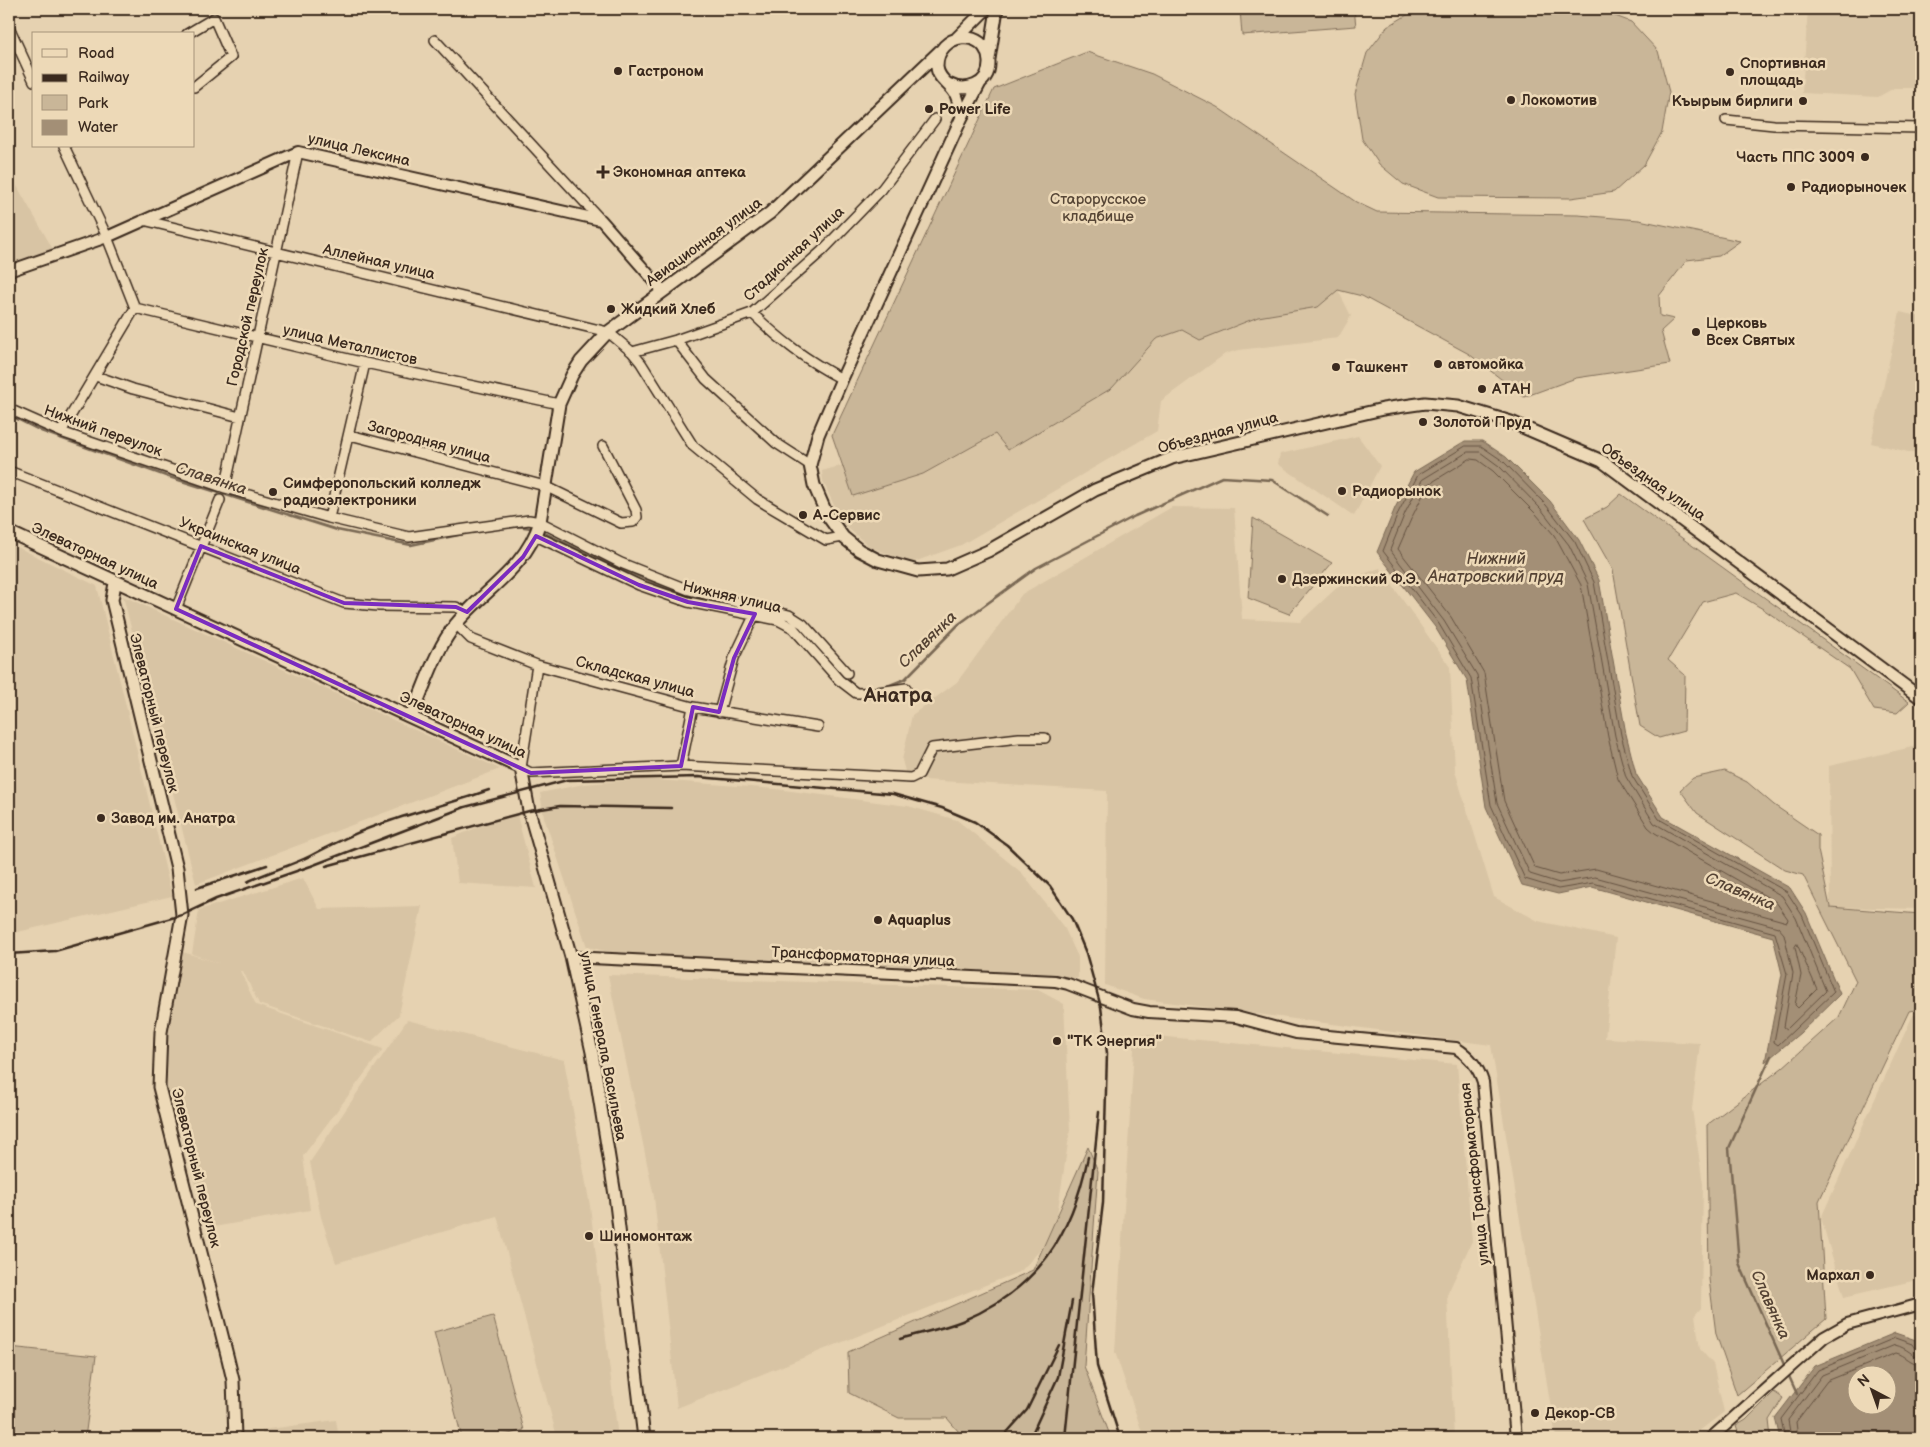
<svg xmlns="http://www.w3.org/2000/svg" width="1930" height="1447" font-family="'Balsamiq Sans',sans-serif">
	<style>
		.built { fill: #d8c4a4 }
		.green { fill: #c9b698; stroke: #82705b }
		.water { fill: #a38f76; stroke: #796753; fill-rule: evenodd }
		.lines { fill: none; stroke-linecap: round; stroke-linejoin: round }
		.shore { stroke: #655241; stroke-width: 1 }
		.stream { stroke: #796753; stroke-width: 2.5 }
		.minor-casing { stroke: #3b2a1e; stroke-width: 12 }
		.tertiary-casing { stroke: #3b2a1e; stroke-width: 14 }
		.secondary-casing { stroke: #3b2a1e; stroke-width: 15 }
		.minor { stroke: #edd9b7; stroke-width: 9 }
		.tertiary { stroke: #edd9b7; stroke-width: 10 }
		.secondary { stroke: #edd9b7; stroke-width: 11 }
		.rail { stroke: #3b2a1e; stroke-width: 2.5 }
		.marked { fill: none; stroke: #7b2cbf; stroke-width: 4; stroke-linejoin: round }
		.poi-dot { fill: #3b2a1e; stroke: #edd9b7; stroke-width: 2 }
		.labels { text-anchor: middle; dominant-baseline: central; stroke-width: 5; stroke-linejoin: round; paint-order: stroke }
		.poi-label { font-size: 15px; font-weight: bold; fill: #3b2a1e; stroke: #edd9b7; text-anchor: start }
		.street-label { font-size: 15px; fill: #3b2a1e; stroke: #edd9b7 }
		.park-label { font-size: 15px; fill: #574636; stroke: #edd9b7 }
		.water-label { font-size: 16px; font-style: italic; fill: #554334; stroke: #edd9b7 }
		.district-label { font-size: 20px; font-weight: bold; fill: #3b2a1e; stroke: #edd9b7 }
	</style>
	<rect width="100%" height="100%" fill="#e6d2b1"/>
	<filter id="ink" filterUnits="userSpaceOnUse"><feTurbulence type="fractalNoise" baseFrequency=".02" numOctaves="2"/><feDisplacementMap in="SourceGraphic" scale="10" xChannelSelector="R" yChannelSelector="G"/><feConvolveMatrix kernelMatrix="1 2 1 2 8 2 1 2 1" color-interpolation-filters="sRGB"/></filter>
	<g filter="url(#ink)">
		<path class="built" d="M1808 9H1921V88H1894L1878 97 1802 93Z
			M9 172 54 251 9 265Z
			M1338 290 1351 316 1338 338 1239 350 1225 354 1161 401 1157 431 961 545 911 563 870 547 842 523 823 481 822 471 843 465 853 496 923 474 995 434 1007 450 1112 388 1156 339 1182 330 1200 340 1258 317 1318 307Z
			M1900 312 1921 317V455L1871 443Z
			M1358 436 1380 466 1354 516 1278 464 1280 454Z
			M1172 507 1234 508 1242 619 1300 622 1344 581 1380 568 1450 667 1455 771 1494 897 1538 921 1616 938 1605 1038 1700 1043 1692 1109 1703 1184 1701 1308 1695 1315 1700 1349 1713 1364 1724 1412 1690 1438H1556L1491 1045 1144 999 1105 985 1107 791 907 779 902 760 912 715 957 682 1022 594Z
			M9 543 97 586 172 896 9 934Z
			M123 596 500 769 196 884Z
			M1921 745V909L1830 907 1829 766Z
			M645 779 776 789 908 806 957 820 1022 873 1065 929 1078 957V978L705 959 615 953 587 947 544 817 540 793 584 784Z
			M517 815 536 888 458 883 452 838 483 825Z
			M303 878 319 909 422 906 399 1015 371 1042 259 1004 243 971H240L256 1005 383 1049 303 1156 310 1210 208 1228 167 1086 168 1035 183 952 218 963 192 954 199 910Z
			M608 975 1038 990 1064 1004 1070 1130 1054 1235 1021 1271 677 1408 654 1197Z
			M1913 1015H1921V1279L1844 1297 1821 1218Z
			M407 1020 564 1060 590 1206 618 1438H534L556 1433 497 1216 336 1263 321 1217 310 1162Z
			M1135 1034 1457 1064 1472 1241 1447 1295 1454 1438H1144L1115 1352Z
			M336 1420 339 1438H262V1430Z"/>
		<path class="green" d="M1240 9H1354L1356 26 1242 35Z
			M1423 9H1597L1631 22 1658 51 1669 92 1662 132 1644 165 1614 192 1571 198 1438 197 1403 184 1379 164 1362 139 1355 94 1367 53 1387 27 1412 12Z
			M1087 52 1152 74 1217 107 1356 202 1377 212 1578 215 1639 220 1740 241 1719 256 1687 260 1659 296 1660 316 1674 319 1661 331 1670 364 1576 378 1524 397 1469 354 1362 296 1338 290 1318 307 1258 317 1200 340 1182 330 1156 339 1112 388 1008 450 995 434 923 474 853 496 832 435 994 89Z
			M1621 494 1909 702 1897 713 1874 710 1850 669 1763 609 1736 593 1703 602 1668 660 1685 675 1684 731 1659 738 1640 726 1613 570 1584 519 1607 507Z
			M1253 518 1332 563 1289 614 1248 598Z
			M1725 771 1747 782 1774 805 1818 835V850L1830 907 1921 914V1009L1909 1011 1819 1201 1826 1319 1737 1395 1716 1334 1709 1279 1707 1125 1782 1068 1839 1017 1856 981 1803 875 1785 870 1697 813 1680 790 1693 778Z
			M1088 1147 1098 1171 1084 1366 1111 1438H964L947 1418H899L849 1393 848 1352 1033 1270Z
			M493 1316 524 1430 494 1438H462L434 1332Z
			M9 1347 96 1356 85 1438H9Z
			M1774 1392 1783 1398 1769 1420 1771 1438H1740L1736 1426 1746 1420Z"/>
		<path class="water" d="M1465 441H1482L1506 457 1550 501 1579 540 1599 580 1626 734 1636 774 1663 817 1790 888 1806 913 1840 994 1800 1033 1765 1062 1782 974 1773 937 1592 887 1558 894 1522 885 1486 807 1467 680 1435 627 1377 552 1395 508 1414 472Z
			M1895 1333 1916 1340 1921 1350V1438H1780L1775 1418 1815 1366ZM1858 1374H1888V1404H1858Z"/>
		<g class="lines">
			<path class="shore" d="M1466 446H1481L1503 461 1546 505 1575 542 1594 582 1621 735 1632 776 1659 819 1787 892 1802 915 1834 992 1778 1045 1774 1042 1787 974 1775 933 1593 883 1558 889 1525 879 1491 805 1471 678 1439 624 1383 551 1399 511 1418 475Z
				M1468 452H1480L1499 466 1541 509 1569 545 1588 584 1615 736 1626 777 1654 823 1782 896 1796 918 1826 991 1787 1029 1784 1027 1793 973 1784 934 1778 927 1595 877 1559 883 1530 874 1497 803 1477 675 1444 621 1390 550 1405 513 1422 480Z
				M1470 459 1478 460 1493 471 1536 514 1554 535 1581 585 1608 737 1618 779 1648 827 1655 833 1776 902 1788 919 1787 922 1596 869 1559 875 1535 868 1504 801 1484 673 1451 617 1398 549 1412 517 1428 485Z
				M1797 944 1817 989 1798 1008 1795 1005 1801 975 1795 947Z
				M1785 1438 1781 1419 1818 1370 1895 1338 1912 1344 1916 1350 1921 1351
				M1791 1438 1788 1420 1822 1375 1895 1345C1908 1348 1911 1356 1921 1357
				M1798 1438 1796 1422 1827 1381 1896 1353C1906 1355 1910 1364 1921 1364"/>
			<path class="stream" d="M9 415 41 431 166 476 337 530 411 545 463 534
				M517 526 531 528
				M543 532 613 566 689 597 723 603
				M796 626 802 630 839 673 857 688H879
				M885 687 905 679 959 624 1036 568 1135 516 1222 477 1272 480 1328 516
				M1771 1056 1729 1148 1739 1263 1786 1369
				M1788 1374 1797 1394"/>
			<defs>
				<path id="minor" d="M9 27 34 81
					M187 34 214 18 231 57 194 87
					M435 40 601 220
					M1726 120 1774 125 1921 128
					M143 220 608 332 632 352 641 363 693 446 757 499 826 540 843 537
					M135 308 365 363 559 404
					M752 313C781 341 806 360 842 379
					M676 340 706 379 776 443 810 465
					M632 352 676 340 752 313 822 251 882 189 935 119
					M96 376 133 389 240 417
					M9 409 61 432 225 488 329 518 409 537 529 520 540 522 621 563 689 590 789 615 803 624 847 673
					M61 432 135 308 107 237 64 146
					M350 435 545 486 621 523 633 522 637 517 636 510 603 446
					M9 471 344 603 378 606 456 607 467 612
					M225 488 298 152
					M329 518 365 363
					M536 536 639 585 688 602 778 620 793 628 839 680 856 693H871L906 688
					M176 609 220 500
					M456 624 471 639 537 665 693 707 818 727
					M537 665 521 768 531 773 681 766 911 778 919 774 932 748 1019 738H1045
					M719 712 734 658 755 614
					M681 766 693 707"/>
				<path id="tertiary" d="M9 271 107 237 298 152 601 220 663 291
					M571 957 1055 981 1068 984 1133 1009 1149 1012 1236 1017 1296 1033 1456 1048C1469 1056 1478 1066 1483 1082L1516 1438
					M1711 1438 1824 1337 1847 1324 1921 1304"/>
				<path id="secondary" d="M957 38 986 9
					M989 59 997 9
					M980 83 962 117 842 379 818 435 810 465 814 485 827 515 843 537 859 550 878 560 918 571 947 569 988 551 1095 490 1172 458 1383 409 1425 403 1458 406 1511 422 1602 461 1921 698
					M948 84C965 93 990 86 989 62 987 26 936 32 937 67 938 80 951 84 956 95 959 102 960 110 962 117
					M9 532 521 768 529 811 571 957 592 1052 615 1195 644 1438
					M115 583 112 600 177 868 182 915 161 1032 159 1087 228 1359 233 1380 235 1438
					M411 717C425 686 435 650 456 624 486 588 525 569 540 522L559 404 572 375 581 361 608 332 770 213 940 51"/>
			</defs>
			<use href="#minor" class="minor-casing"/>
			<use href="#tertiary" class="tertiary-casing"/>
			<use href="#secondary" class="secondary-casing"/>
			<use href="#minor" class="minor"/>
			<use href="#tertiary" class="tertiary"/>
			<use href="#secondary" class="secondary"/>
			<path class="rail" d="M326 866 529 811 560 806 671 808
				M247 882C267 872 290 866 310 856 335 843 360 830 387 822 421 810 456 802 489 790
				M197 888 267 865
				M9 954 55 951 182 915 216 899 311 866 465 807 567 780 698 777 893 794 942 808 975 822 1007 845 1050 886 1072 919 1086 953 1101 1007 1107 1053 1103 1203 1092 1293 1097 1366 1120 1438
				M900 1339C920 1333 942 1329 962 1321 1038 1289 1072 1235 1088 1157
				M1002 1438 1027 1410 1059 1345
				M1030 1438 1058 1377 1072 1301
				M1065 1438 1099 1112"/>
		</g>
	</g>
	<path class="marked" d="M536 536 639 585 688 602 755 614 734 658 719 712 693 707 681 766 531 773 176 609 201 546 344 603 456 607 467 612 523 557Z"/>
	<g class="poi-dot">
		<circle cx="618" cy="71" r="5"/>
		<circle cx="1730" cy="72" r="5"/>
		<circle cx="1511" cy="100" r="5"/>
		<circle cx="1803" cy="101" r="5"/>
		<circle cx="929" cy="109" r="5"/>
		<circle cx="1865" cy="157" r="5"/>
		<path d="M600.5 164.5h5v5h5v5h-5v5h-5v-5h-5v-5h5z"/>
		<circle cx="1791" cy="187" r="5"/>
		<circle cx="611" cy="309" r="5"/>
		<circle cx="1696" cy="332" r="5"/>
		<circle cx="1438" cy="364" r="5"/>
		<circle cx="1336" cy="367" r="5"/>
		<circle cx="1482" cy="389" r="5"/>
		<circle cx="1423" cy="422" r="5"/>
		<circle cx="1342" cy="491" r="5"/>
		<circle cx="273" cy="492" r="5"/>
		<circle cx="803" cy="515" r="5"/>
		<circle cx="1282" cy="579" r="5"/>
		<circle cx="101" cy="818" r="5"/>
		<circle cx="878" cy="920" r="5"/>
		<circle cx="1057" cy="1041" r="5"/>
		<circle cx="589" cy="1236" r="5"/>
		<circle cx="1870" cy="1275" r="5"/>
		<circle cx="1535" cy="1413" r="5"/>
	</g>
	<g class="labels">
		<g class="poi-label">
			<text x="1740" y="63">Спортивная<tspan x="1740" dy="17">площадь</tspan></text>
			<text x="628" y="71">Гастроном</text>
			<text x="1521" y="100">Локомотив</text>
			<text x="1793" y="101" text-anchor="end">Къырым бирлиги</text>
			<text x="939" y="109">Power Life</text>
			<text x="1855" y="157" text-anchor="end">Часть ППС 3009</text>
			<text x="613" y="172">Экономная аптека</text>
			<text x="1801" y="187">Радиорыночек</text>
			<text x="621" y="309">Жидкий Хлеб</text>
			<text x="1706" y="323">Церковь<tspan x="1706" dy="17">Всех Святых</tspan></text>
			<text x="1448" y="364">автомойка</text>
			<text x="1346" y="367">Ташкент</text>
			<text x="1492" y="389">АТАН</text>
			<text x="1433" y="422">Золотой Пруд</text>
			<text x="283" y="483">Симферопольский колледж<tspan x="283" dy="17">радиоэлектроники</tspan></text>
			<text x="1352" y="491">Радиорынок</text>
			<text x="813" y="515">А-Сервис</text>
			<text x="1292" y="579">Дзержинский Ф.Э.</text>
			<text x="111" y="818">Завод им. Анатра</text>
			<text x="888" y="920">Aquaplus</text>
			<text x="1067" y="1041">"ТК Энергия"</text>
			<text x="599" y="1236">Шиномонтаж</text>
			<text x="1860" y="1275" text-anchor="end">Мархал</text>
			<text x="1545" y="1413">Декор-СВ</text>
		</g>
		<g class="street-label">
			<text transform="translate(359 150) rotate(13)">улица Лексина</text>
			<text transform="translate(704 242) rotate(-36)">Авиационная улица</text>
			<text transform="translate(794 254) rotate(-43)">Стадионная улица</text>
			<text transform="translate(379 262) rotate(13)">Аллейная улица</text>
			<text transform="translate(248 317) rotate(-77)">Городской переулок</text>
			<text transform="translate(350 345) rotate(13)">улица Металлистов</text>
			<text transform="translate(103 431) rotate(20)">Нижний переулок</text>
			<text transform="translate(1218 433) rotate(-15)">Объездная улица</text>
			<text transform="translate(429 442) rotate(15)">Загородняя улица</text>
			<text transform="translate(1653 482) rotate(35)">Объездная улица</text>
			<text transform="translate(240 546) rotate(22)">Украинская улица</text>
			<text transform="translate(95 556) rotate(25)">Элеваторная улица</text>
			<text transform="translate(732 597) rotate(13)">Нижняя улица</text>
			<text transform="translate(635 677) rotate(15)">Складская улица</text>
			<text transform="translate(154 713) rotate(76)">Элеваторный переулок</text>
			<text transform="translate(463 725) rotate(25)">Элеваторная улица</text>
			<text transform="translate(863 957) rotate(3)">Трансформаторная улица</text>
			<text transform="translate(603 1046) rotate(79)">улица Генерала Васильева</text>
			<text transform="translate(196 1168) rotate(76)">Элеваторный переулок</text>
			<text transform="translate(1475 1174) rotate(-96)">улица Трансформаторная</text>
		</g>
		<g class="park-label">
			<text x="1098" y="199">Старорусское<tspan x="1098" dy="17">кладбище</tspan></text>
		</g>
		<g class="water-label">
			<text transform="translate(211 479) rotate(18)">Славянка</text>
			<text x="1496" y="559">Нижний<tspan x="1496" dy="18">Анатровский пруд</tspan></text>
			<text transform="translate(928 640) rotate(-44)">Славянка</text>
			<text transform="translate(1740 892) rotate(23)">Славянка</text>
			<text transform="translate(1770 1305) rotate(66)">Славянка</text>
		</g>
		<g class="district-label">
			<text x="898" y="696">Анатра</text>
		</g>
	</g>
	<rect width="1930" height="1447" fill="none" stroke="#edd9b7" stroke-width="30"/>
	<rect x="15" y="15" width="1900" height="1417" fill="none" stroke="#3b2a1e" stroke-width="2" filter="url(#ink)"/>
	<rect x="32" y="32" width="162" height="115" fill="#edd9b7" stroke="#a6937a"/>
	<rect x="42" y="49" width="25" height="8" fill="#edd9b7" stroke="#a6937a"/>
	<text x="78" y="58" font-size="15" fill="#3b2a1e">Road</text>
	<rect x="42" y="74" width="25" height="8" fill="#3b2a1e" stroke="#a6937a"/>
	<text x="78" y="82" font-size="15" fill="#3b2a1e">Railway</text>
	<rect x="42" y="95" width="25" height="15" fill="#c9b698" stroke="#a6937a"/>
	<text x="78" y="108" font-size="15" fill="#3b2a1e">Park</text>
	<rect x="42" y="120" width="25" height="15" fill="#a38f76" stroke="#a6937a"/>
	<text x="78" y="132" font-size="15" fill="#3b2a1e">Water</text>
	<g transform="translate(1872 1390) rotate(319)"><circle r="24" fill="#edd9b7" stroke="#a6937a"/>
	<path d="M0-4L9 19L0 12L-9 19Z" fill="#3b2a1e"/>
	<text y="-8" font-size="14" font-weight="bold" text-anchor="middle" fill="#3b2a1e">N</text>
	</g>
</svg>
